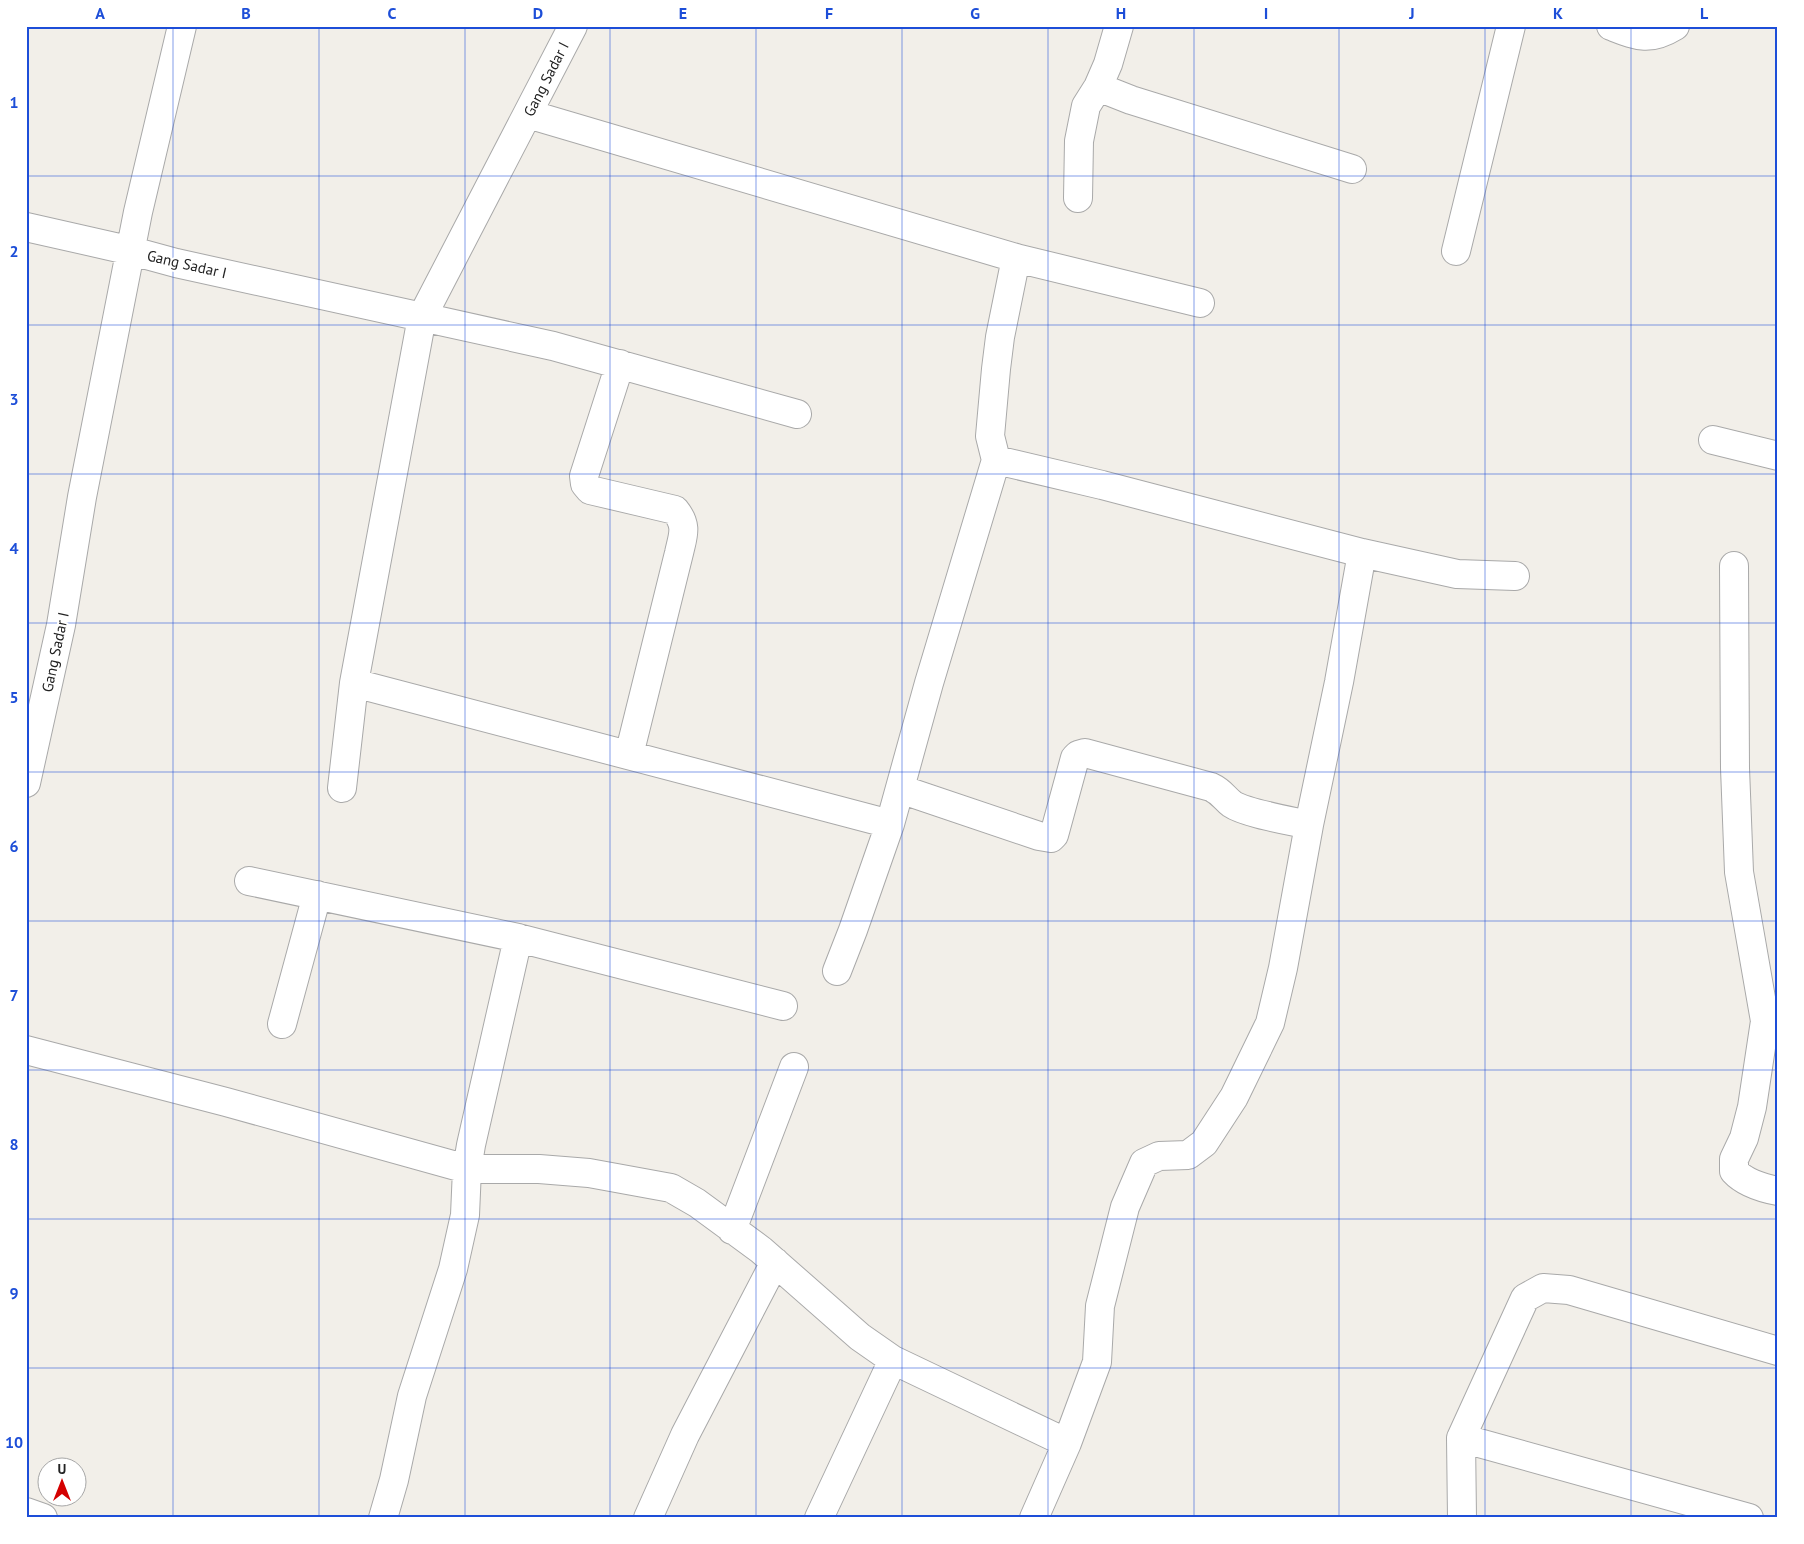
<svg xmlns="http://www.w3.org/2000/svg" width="1804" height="1544" font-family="'PT Sans',sans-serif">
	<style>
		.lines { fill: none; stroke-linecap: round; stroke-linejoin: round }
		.street-casing { stroke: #a9a9a9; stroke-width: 30 }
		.street { stroke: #fff; stroke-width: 28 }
		.grid { fill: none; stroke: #1d4ed8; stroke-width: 1; stroke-opacity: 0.55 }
		.labels { text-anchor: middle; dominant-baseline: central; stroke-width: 4; stroke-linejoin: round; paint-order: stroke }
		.street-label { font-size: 15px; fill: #222; stroke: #fff }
		.neatline { fill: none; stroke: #1d4ed8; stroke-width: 2 }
		.grid-label { font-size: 16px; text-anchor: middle; font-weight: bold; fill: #1d4ed8 }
	</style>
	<rect width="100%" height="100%" fill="#f2efe9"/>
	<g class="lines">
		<defs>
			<path id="street" d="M1119 26 1108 64 1098 87 1131 100 1352 169
				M1611 26C1637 36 1649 42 1675 26
				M528 114 1016 258 1000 337 996 369 990 436 996 460 929 683 890 824 853 930 837 971
				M1078 198 1079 141 1086 106 1098 87
				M26 227 132 251 176 263 422 317 573 26
				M1456 251 1511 26
				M1016 258 1200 303
				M620 364 584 476 585 484 590 490 675 510C688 526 683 535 679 553L629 755
				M1713 440 1778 456
				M996 460 1102 485 1362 553 1457 574 1515 576
				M1734 566 1735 768 1739 872 1765 1021 1752 1107 1744 1138 1734 1159V1171C1745 1183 1762 1188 1778 1191
				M354 683 890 824
				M26 783 61 625 82 497 138 212 182 26
				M342 788 354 683 422 317 553 346 797 414
				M900 789 1039 836 1051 838 1054 835 1075 758 1078 755 1085 753 1211 787C1222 792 1224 798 1232 804 1245 813 1292 821 1309 825
				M249 881 518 938 783 1006
				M282 1024 317 895
				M26 1050 226 1102 467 1169H539L589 1173 671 1188 697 1203 761 1250 860 1337 893 1360 1067 1443
				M732 1230 794 1067
				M1461 1438 1749 1518
				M26 1512 43 1518
				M383 1518 394 1480 412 1396 453 1269 465 1215 467 1169 471 1145 518 938
				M648 1518 685 1435 775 1262
				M819 1518 893 1360
				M1034 1518 1067 1443 1097 1362 1100 1306 1125 1207 1144 1163 1159 1156 1188 1155 1204 1143 1234 1097 1270 1023 1283 968 1309 825 1339 682 1362 553
				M1462 1518 1461 1438 1525 1298 1543 1288 1569 1290 1778 1351"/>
		</defs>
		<use href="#street" class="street-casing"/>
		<use href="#street" class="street"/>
	</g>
	<path class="grid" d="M173 26V1518M319 26V1518M465 26V1518M610 26V1518M756 26V1518M902 26V1518M1048 26V1518M1194 26V1518M1339 26V1518M1485 26V1518M1631 26V1518M26 176H1778M26 325H1778M26 474H1778M26 623H1778M26 772H1778M26 921H1778M26 1070H1778M26 1219H1778M26 1368H1778"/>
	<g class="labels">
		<g class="street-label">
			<text transform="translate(546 79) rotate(-63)">Gang Sadar I</text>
			<text transform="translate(187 264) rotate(13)">Gang Sadar I</text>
			<text transform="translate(55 652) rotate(-78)">Gang Sadar I</text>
		</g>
	</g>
	<rect width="1804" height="1544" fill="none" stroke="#ffffff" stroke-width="55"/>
	<g transform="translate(62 1482)"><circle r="24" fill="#ffffff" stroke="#a7a7a7"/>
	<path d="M0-4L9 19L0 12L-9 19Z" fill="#d40000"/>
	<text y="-8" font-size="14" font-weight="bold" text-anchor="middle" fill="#222222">U</text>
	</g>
	<rect x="28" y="28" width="1748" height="1488" class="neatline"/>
	<g class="grid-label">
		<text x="100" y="19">A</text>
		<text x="246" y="19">B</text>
		<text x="392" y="19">C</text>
		<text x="538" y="19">D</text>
		<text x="683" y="19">E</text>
		<text x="829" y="19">F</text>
		<text x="975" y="19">G</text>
		<text x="1121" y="19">H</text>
		<text x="1266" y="19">I</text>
		<text x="1412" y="19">J</text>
		<text x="1558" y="19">K</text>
		<text x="1704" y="19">L</text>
		<text x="14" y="108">1</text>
		<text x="14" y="257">2</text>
		<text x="14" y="405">3</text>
		<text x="14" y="554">4</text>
		<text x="14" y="703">5</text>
		<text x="14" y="852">6</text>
		<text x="14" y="1001">7</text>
		<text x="14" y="1150">8</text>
		<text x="14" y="1299">9</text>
		<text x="14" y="1448">10</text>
	</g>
</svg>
